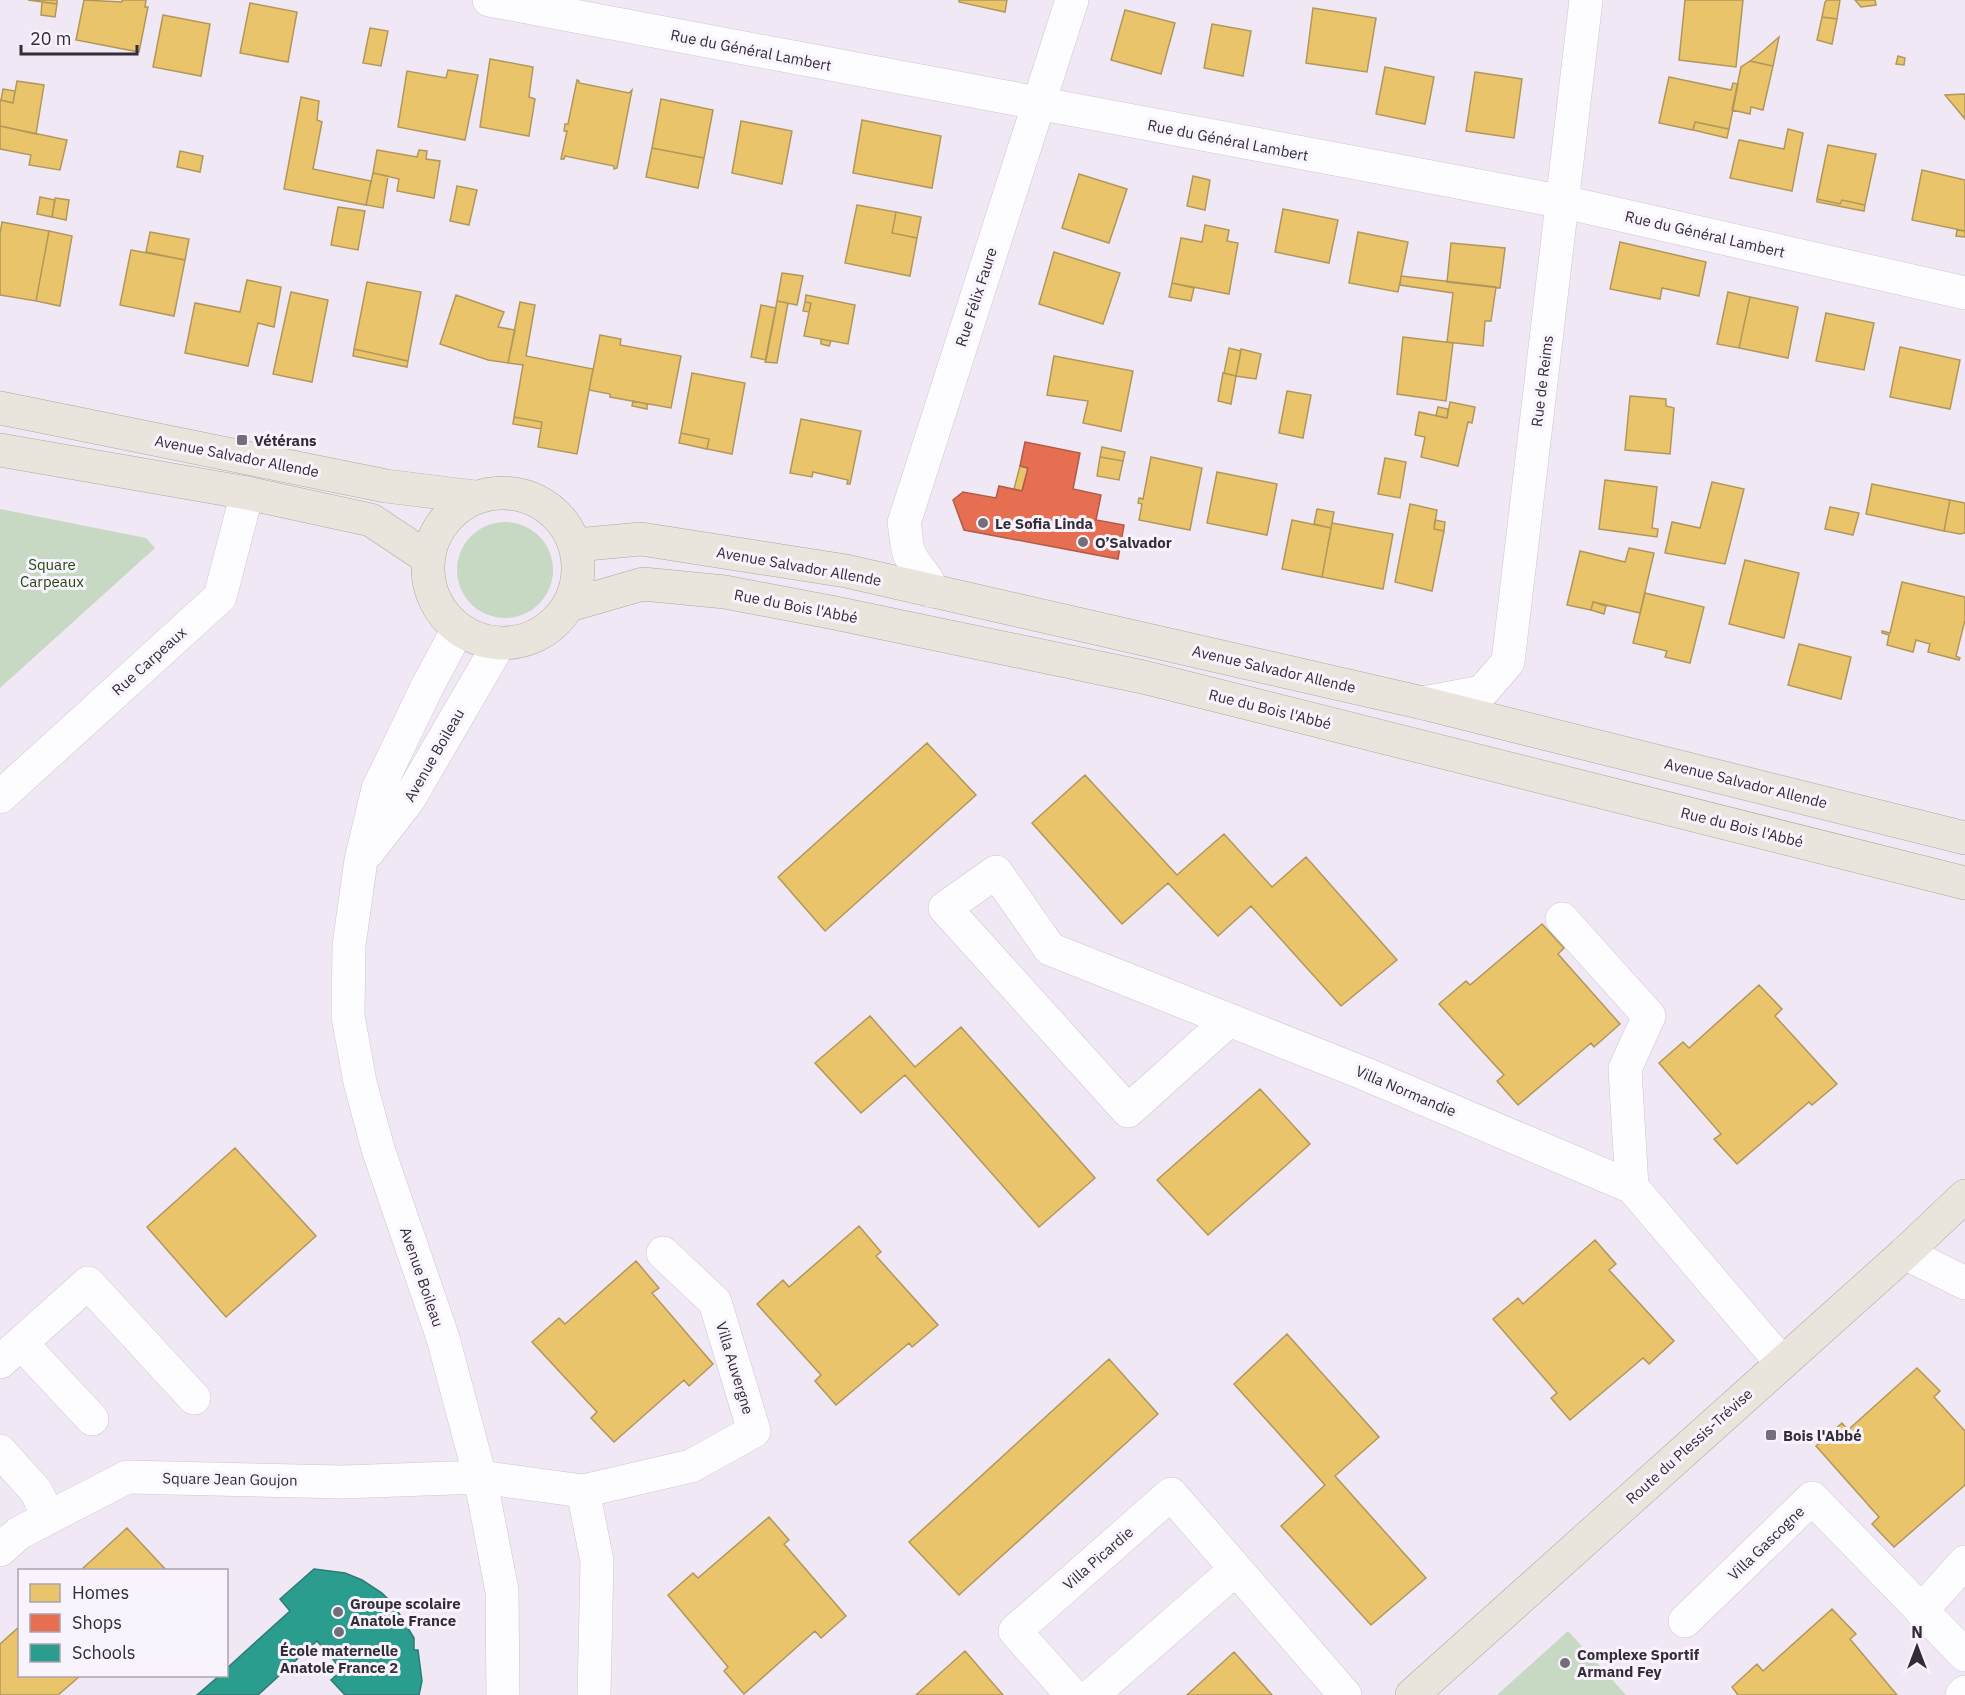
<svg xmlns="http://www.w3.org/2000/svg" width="1965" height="1695" font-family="'IBM Plex Sans',sans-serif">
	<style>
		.green { fill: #c7d8c3 }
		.homes { fill: #e9c46a; stroke: #b2975b; stroke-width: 1.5 }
		.shops { fill: #e76f51; stroke: #b15b49; stroke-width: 1.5 }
		.schools { fill: #2a9d8f; stroke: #2d7b75; stroke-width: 1.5 }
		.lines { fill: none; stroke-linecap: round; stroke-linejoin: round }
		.minor-casing { stroke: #cdc6d1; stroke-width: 34 }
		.major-casing { stroke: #afa69a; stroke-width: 34 }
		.minor { stroke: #fdfcfe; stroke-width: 33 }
		.major { stroke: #e9e5dc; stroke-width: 33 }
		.poi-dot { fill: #756e7a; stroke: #f9f3fd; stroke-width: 2 }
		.labels { text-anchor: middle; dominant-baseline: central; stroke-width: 6; stroke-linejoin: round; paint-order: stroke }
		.street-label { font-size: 15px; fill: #332d37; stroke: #f9f3fd }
		.poi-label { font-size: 15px; font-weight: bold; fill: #332d37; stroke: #f9f3fd; text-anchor: start }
		.park-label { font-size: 15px; fill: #20490f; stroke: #f9f3fd }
	</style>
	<rect width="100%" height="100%" fill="#f0e8f5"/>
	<path class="green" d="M0 509 146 538 155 548 0 688Z
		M457 570a48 48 0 1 1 96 0a48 48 0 1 1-96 0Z
		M1568 1631 1626 1695H1497Z"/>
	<path class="homes" d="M28 0H57V4Z
		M84 0 122 2V0H146L145 7H148L139 52 76 40Z
		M959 0H1007L1005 12 959 2Z
		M1685 0H1743L1736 67 1679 60Z
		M1827 0H1840L1837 19 1822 17 1825 2Z
		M1855 0H1875L1876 5 1861 7Z
		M42 2 57 4 55 17 41 15Z
		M250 3 297 12 288 62 240 53Z
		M1313 8 1376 18 1367 72 1306 63Z
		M1125 10 1175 23 1161 74 1111 60Z
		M163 15 210 24 201 76 153 67Z
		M1822 17 1837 19 1832 44 1817 40Z
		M1212 24 1251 31 1243 76 1204 68Z
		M370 28 388 31 381 66 363 63Z
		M1779 37 1773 66 1750 61 1763 51Z
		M1898 56 1905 58 1904 65 1896 64Z
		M490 59 533 67 529 97 535 99 529 136 480 127Z
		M1750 61 1773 66 1763 110 1751 107 1750 114 1732 110 1741 67Z
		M1385 67 1434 77 1425 124 1376 114Z
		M448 70 478 75 465 140 398 127 407 71 446 78Z
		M1475 72 1522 79 1514 138 1466 131Z
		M1669 77 1731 90 1733 83 1738 84 1729 129 1695 122 1693 130 1659 123Z
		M577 80 579 81V83L629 93 632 90 617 168 614 169V166L565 156 564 159H561L567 131H564L565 124H568Z
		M17 81 44 85 36 134 0 126V100L13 103Z
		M3 89 15 91 13 103 1 100Z
		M1965 94V119L1945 95Z
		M301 97 319 101 317 120 322 122 313 169 371 181 366 205 284 189Z
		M661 99 713 110 704 158 652 148Z
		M862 120 941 136 932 188 853 173Z
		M741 121 792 131 782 184 732 173Z
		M1695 122 1729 129 1727 138 1693 130Z
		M0 126 67 140 60 170 29 165 31 155 0 149Z
		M1788 129 1803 133 1792 191 1730 178 1739 140 1784 149Z
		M1828 145 1876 154 1865 205 1842 200 1840 204 1817 199Z
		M652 148 704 158 698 188 646 177Z
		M377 150 417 157 419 150 427 151 426 159 440 161 434 198 397 191 399 179 373 173Z
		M180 151 203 156 200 172 177 167Z
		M1922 170 1965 180V231L1912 220Z
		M373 173 388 176 383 208 366 205Z
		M1079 174 1127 189 1109 243 1062 228Z
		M1193 176 1210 180 1205 210 1187 206Z
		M457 186 477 190 469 225 450 221Z
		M40 197 55 200 52 217 37 214Z
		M55 198 69 200 66 220 52 217Z
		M1817 199 1840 204 1842 200 1865 205 1864 211 1817 202Z
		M857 205 896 212 892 233 917 238 910 276 845 263Z
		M338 207 365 211 358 250 331 245Z
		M1283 209 1338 220 1329 263 1275 252Z
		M896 212 921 217 917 238 892 233Z
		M2 222 49 231 36 301 0 295V234Z
		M1205 225 1229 230 1227 241 1238 243 1229 294 1172 283 1181 238 1202 242Z
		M1957 230 1965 231V237L1956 236Z
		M49 231 72 236 60 306 36 301Z
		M150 232 189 239 185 260 146 252Z
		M1358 232 1408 242 1398 292 1349 283Z
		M1620 242 1706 262 1699 296 1662 288 1660 299 1610 289Z
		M1451 243 1505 248 1500 288 1447 282Z
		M131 250 185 260 174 316 120 305Z
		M1054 252 1120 273 1103 324 1039 304Z
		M782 273 803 276 797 305 777 301Z
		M1401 276 1496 287 1491 321H1485L1483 346 1447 342 1453 293 1400 285Z
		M247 280 281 287 274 327 258 323 248 366 185 353 195 303 240 312Z
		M367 282 421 292 408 361 354 349Z
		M1172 283 1194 288 1191 301 1169 297Z
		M291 292 328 300 312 382 273 374Z
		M1728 292 1750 297 1739 348 1717 344Z
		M456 295 504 312 498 327 515 330 508 363 488 360 440 344Z
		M806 295 855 305 848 344 804 336 811 303 805 302Z
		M1750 297 1798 307 1788 358 1739 348Z
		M777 301 788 303 777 363 765 362Z
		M520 302 535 305 526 356 593 369 577 454 538 447 542 422 514 417 523 365 508 363Z
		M805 302 811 303 809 312 803 311Z
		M761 305 776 308 766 360 751 357Z
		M1826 313 1874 323 1864 370 1816 361Z
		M600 335 621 339 620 345 681 356 671 408 610 397V394L589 390Z
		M1403 337 1453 343 1446 401 1397 394Z
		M821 339 831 341 829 346 821 344Z
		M1900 347 1960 360 1950 409 1890 397Z
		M1229 348 1241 351 1236 376 1224 373Z
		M354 349 408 361 407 367 353 356Z
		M1241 349 1261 354 1256 379 1236 376Z
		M1054 356 1133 371 1121 431 1083 423 1088 401 1047 395Z
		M692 373 745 383 732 454 707 449 709 439 681 433Z
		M1223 373 1236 376 1231 404 1218 401Z
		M1287 391 1311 395 1303 438 1279 433Z
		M1630 396 1666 399V406L1674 408 1670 454 1625 450Z
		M633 401 647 404V409L632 406Z
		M1450 402 1475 407 1472 423 1468 422 1458 466 1421 457 1425 437 1415 435 1419 412 1447 418Z
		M1438 407 1448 409 1447 418 1436 416Z
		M514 417 542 422 541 429 513 424Z
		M801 419 861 431 850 484H847L848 480 813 472 812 477 790 473Z
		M681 433 709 439 707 449 679 443Z
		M1102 447 1125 452 1123 461 1100 457Z
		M1100 457 1123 461 1119 480 1097 476Z
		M1151 457 1202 468 1190 530 1139 520 1142 504 1138 503 1139 498 1143 499Z
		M1385 458 1406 462 1400 498 1378 494Z
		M1020 466 1028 468 1022 491 1014 489Z
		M1217 472 1277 484 1267 535 1207 523Z
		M1605 480 1657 487 1652 528 1658 529 1657 537 1599 529Z
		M1712 482 1744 489 1725 564 1665 553 1672 522 1700 528Z
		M1872 484 1950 500 1944 531 1866 514Z
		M1950 500 1965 503V533L1960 534 1944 531Z
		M1410 504 1437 510 1434 529 1444 531 1432 591 1395 582Z
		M1830 507 1859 513 1853 535 1825 529Z
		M1317 509 1334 512 1331 528 1314 524Z
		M1292 520 1331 528 1322 577 1282 569Z
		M1435 520 1445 522 1444 531 1434 529Z
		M1332 523 1393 534 1383 589 1322 577Z
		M1629 548 1654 553 1640 613 1593 602 1591 610 1567 605 1580 551 1625 562Z
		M1745 560 1799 573 1784 638 1729 624Z
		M1902 582 1965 597V620L1956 656 1960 658 1959 660 1928 652 1930 644 1916 640 1913 652 1887 645 1889 635 1882 633V631L1890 633Z
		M1645 593 1704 607 1690 663 1665 657 1667 651 1633 643Z
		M1593 602 1606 606 1604 614 1591 610Z
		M1799 644 1851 657 1841 699 1788 685Z
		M927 743 976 795 825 931 778 877Z
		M1085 775 1177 875 1224 834 1272 887 1306 857 1397 960 1341 1006 1251 906 1218 936 1168 883 1122 924 1032 823Z
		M1542 924 1564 948 1558 954 1620 1024 1594 1047 1591 1043 1518 1105 1497 1081 1504 1075 1439 1004 1466 981 1470 985Z
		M1759 985 1782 1009 1775 1016 1837 1084 1812 1105 1809 1102 1737 1164 1714 1139 1721 1134 1659 1063 1683 1042 1689 1048Z
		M870 1016 915 1067 961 1027 1095 1178 1039 1227 905 1075 861 1113 815 1063Z
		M1260 1089 1310 1144 1208 1235 1157 1180Z
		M235 1148 316 1236 226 1317 147 1227Z
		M859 1226 881 1252 876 1256 938 1325 912 1347 909 1343 836 1405 815 1381 821 1375 757 1304 783 1280 789 1287Z
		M1595 1240 1616 1264 1609 1270 1674 1341 1649 1364 1643 1358 1570 1420 1551 1398 1557 1393 1493 1319 1518 1298 1523 1304Z
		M636 1261 659 1288 652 1293 713 1364 689 1386 684 1380 614 1442 591 1418 597 1412 532 1342 559 1318 565 1324Z
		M1287 1334 1379 1437 1335 1476 1426 1578 1371 1625 1281 1526 1325 1485 1234 1384Z
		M1109 1359 1158 1414 959 1595 909 1542Z
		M1917 1368 1940 1391 1934 1397 1965 1431V1485L1894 1547 1872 1524 1879 1517 1816 1446 1842 1423 1848 1430Z
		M769 1517 789 1540 784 1544 846 1616 821 1638 815 1631 744 1694 724 1671 728 1667 668 1595 693 1573 698 1578Z
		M127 1528 166 1570H81Z
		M1832 1609 1856 1634 1850 1639 1897 1695H1738L1732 1687 1757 1664 1763 1671Z
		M20 1626V1676H80L58 1695H0V1644Z
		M965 1651 1003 1695H916Z
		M1234 1652 1272 1695H1187Z"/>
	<path class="shops" d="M1025 442 1080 453 1073 489 1101 495 1096 520 1124 525 1118 559 964 530 953 500 963 492 996 498 999 486 1022 491 1028 468 1020 466Z"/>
	<path class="schools" d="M314 1569 345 1573 362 1580 382 1593 394 1605 414 1638V1650H418L422 1681 419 1695H345L331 1680 342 1670 317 1641 258 1695H197L219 1676H226V1669L290 1611 280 1599Z"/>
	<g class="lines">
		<defs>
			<path id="minor" d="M489 0 1564 202 1965 293
				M932 591C928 575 915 568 909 553 906 544 906 533 904 523L1072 0
				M458 629 428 685 378 789 361 860 349 945 348 1016 360 1082 378 1149 443 1338 480 1477 502 1591 503 1695
				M1423 703 1482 692 1508 662 1586 0
				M0 797 220 597 247 493
				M368 852 409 799 499 644
				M1562 919 1649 1016 1625 1069 1632 1187
				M1229 1020 1128 1111 945 908 996 872 1050 949 1363 1073 1632 1187 1782 1363
				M1905 1253 1965 1283
				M21 1343 92 1419
				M0 1362 88 1283 194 1398
				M0 1451 36 1491 49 1518
				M583 1491 597 1561 594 1695
				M0 1550 19 1533 127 1477 343 1482 480 1477 583 1491 691 1466 754 1431 715 1302 663 1253
				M1921 1611 1965 1562
				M1685 1621 1812 1498 1965 1655
				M1072 1695 1015 1631 1171 1494 1345 1695
				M1092 1695 1236 1569
				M1962 1695 1965 1692"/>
			<path id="major" d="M0 408 386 486 475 497
				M0 450 247 493 371 520 428 558
				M428 568a75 75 0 1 1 150 0a75 75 0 1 1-150 0Z
				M576 545 641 539 846 571 1423 703 1965 838
				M570 605 643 584 725 592 835 613 1143 677 1965 883
				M1412 1695 1905 1253 1965 1196"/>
		</defs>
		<use href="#minor" class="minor-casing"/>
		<use href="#major" class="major-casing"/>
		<use href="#minor" class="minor"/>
		<use href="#major" class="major"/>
	</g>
	<g class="poi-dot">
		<rect x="236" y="434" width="12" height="12" rx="3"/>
		<circle cx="983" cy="523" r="6"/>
		<circle cx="1083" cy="542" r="6"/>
		<rect x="1765" y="1429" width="12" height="12" rx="3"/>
		<circle cx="338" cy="1612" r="6"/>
		<circle cx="339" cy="1632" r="6"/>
		<circle cx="1565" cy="1663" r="6"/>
	</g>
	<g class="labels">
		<g class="street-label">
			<text transform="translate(751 50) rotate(11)">Rue du Général Lambert</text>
			<text transform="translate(1228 140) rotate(11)">Rue du Général Lambert</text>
			<text transform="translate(1705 234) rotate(13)">Rue du Général Lambert</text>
			<text transform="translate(976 297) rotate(-72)">Rue Félix Faure</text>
			<text transform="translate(1542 381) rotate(-83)">Rue de Reims</text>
			<text transform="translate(237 456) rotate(11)">Avenue Salvador Allende</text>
			<text transform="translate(799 566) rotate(10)">Avenue Salvador Allende</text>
			<text transform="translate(796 606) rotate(11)">Rue du Bois l'Abbé</text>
			<text transform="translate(149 661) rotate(-42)">Rue Carpeaux</text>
			<text transform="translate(1274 669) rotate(13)">Avenue Salvador Allende</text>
			<text transform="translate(1270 709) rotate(14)">Rue du Bois l'Abbé</text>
			<text transform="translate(434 755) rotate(-60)">Avenue Boileau</text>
			<text transform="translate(1746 783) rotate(14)">Avenue Salvador Allende</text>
			<text transform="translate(1742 827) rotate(14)">Rue du Bois l'Abbé</text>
			<text transform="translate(1406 1091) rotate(23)">Villa Normandie</text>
			<text transform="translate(422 1277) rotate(71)">Avenue Boileau</text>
			<text transform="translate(735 1368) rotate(73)">Villa Auvergne</text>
			<text transform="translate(1689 1446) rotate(-42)">Route du Plessis-Trévise</text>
			<text transform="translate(230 1479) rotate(1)">Square Jean Goujon</text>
			<text transform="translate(1766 1543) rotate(-44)">Villa Gascogne</text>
			<text transform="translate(1098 1558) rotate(-41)">Villa Picardie</text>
		</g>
		<g class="poi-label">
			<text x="254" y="440">Vétérans</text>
			<text x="995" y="523">Le Sofia Linda</text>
			<text x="1095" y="542">O’Salvador</text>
			<text x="1783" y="1435">Bois l'Abbé</text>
			<text x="350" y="1603">Groupe scolaire<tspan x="350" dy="17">Anatole France</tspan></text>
			<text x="339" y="1650" text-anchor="middle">École maternelle<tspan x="339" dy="17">Anatole France 2</tspan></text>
			<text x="1577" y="1654">Complexe Sportif<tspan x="1577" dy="17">Armand Fey</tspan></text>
		</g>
		<g class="park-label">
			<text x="52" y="564">Square<tspan x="52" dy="17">Carpeaux</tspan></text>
		</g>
	</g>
	<rect x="18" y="1569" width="210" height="108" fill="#f9f3fd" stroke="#aaa4ae" stroke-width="1.5"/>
	<rect x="30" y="1584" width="30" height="18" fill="#e9c46a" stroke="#aaa4ae" stroke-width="1.5"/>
	<text x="72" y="1599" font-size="18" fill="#332d37">Homes</text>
	<rect x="30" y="1614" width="30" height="18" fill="#e76f51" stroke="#aaa4ae" stroke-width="1.5"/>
	<text x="72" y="1629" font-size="18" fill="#332d37">Shops</text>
	<rect x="30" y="1644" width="30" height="18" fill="#2a9d8f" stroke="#aaa4ae" stroke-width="1.5"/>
	<text x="72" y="1659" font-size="18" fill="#332d37">Schools</text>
	<g transform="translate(1917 1647)" stroke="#f9f3fd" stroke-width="4.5" paint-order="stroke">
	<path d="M0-4.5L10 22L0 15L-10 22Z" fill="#332d37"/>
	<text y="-9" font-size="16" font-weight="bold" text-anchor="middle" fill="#332d37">N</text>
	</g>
	<path d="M21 45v9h116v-9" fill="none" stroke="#332d37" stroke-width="3"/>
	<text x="30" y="45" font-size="18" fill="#332d37" stroke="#f9f3fd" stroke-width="4.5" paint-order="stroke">20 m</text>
</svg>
